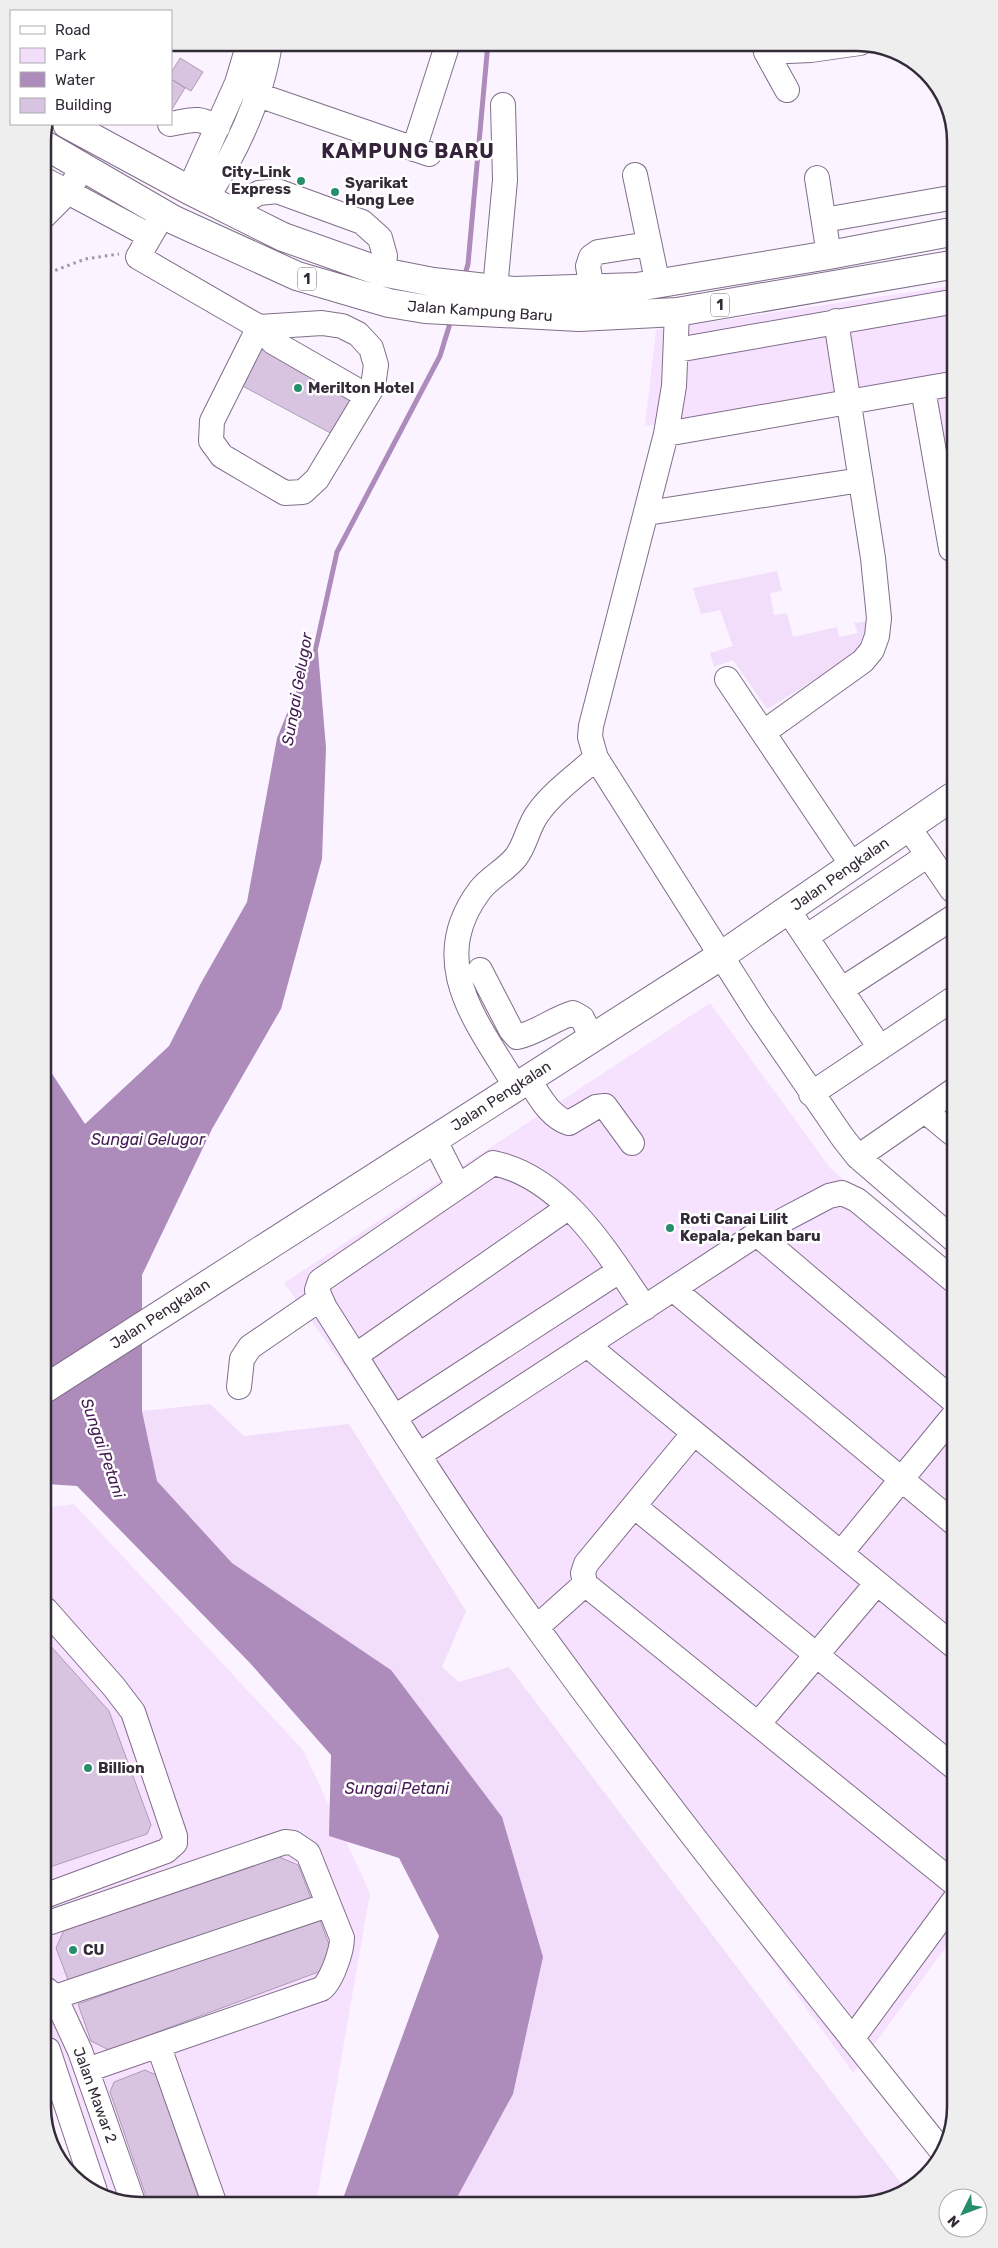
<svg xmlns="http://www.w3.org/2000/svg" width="998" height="2248" font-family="Rubik,sans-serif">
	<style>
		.built { fill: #f6e1ff }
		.green { fill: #f2defa }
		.water { fill: #ad8bbb }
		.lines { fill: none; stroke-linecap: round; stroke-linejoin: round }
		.stream { stroke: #ad8bbb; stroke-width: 5 }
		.building { fill: #d8c3e1; stroke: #af9bb8 }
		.minor-casing { stroke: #816e8a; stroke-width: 26 }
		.major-casing { stroke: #816e8a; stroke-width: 30 }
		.path { stroke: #9f97a3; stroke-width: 3; stroke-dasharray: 2.5 4; stroke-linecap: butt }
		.minor { stroke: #fff; stroke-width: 24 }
		.major { stroke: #fff; stroke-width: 28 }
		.poi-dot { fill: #268e6b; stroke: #fff; stroke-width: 2 }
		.labels { text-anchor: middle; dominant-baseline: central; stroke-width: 5; stroke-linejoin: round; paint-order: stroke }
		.shield { fill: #fff; stroke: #706b73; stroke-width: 1 }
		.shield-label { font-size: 14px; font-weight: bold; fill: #332b37 }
		.poi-label { font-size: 15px; font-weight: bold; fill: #332b37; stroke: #fff; text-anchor: start }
		.street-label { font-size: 15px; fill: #332b37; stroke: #fff }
		.water-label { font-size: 16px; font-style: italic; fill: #441954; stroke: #fff }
		.district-label { font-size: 20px; font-weight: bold; letter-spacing: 1px; fill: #34233b; stroke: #fff }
		.rim { fill: none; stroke: #332b37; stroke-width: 2.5 }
	</style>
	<rect width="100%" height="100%" fill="#fbf3ff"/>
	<path class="built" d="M951 286 952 606 916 384 645 426 656 330Z
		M710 1003 831 1169 953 1273 955 1935 853 2073 284 1283Z
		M74 1504 303 1750 370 1893 316 2204 134 2205 87 2187 48 2085 46 1508Z"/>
	<path class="green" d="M777 571 782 591 770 593 774 615 787 613 793 637 837 627 839 637 858 633 854 623 871 621 863 650 767 709 733 660 714 667 710 653 733 646 720 610 701 614 693 588Z
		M210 1404 244 1436 349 1424 466 1611 442 1667 459 1682 509 1667 904 2187 889 2200 454 2203 513 2094 391 1670 232 1563 157 1481 142 1411Z"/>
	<path class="water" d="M317 640 326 748 322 859 281 1009 212 1129 142 1275V1411L157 1481 232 1563 391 1670 502 1817 543 1957 513 2094 454 2203 341 2204 439 1936 399 1858 329 1836 331 1755 250 1663 77 1486 46 1484 45 1063 85 1124 169 1046 201 983 247 902 277 738Z"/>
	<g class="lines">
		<path class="stream" d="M464 278 468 264 488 43
			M316 647 337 552 440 356 451 320"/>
	</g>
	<path class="building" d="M180 58 203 72 191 91 171 79V73Z
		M171 79 185 88 171 111Z
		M260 341 358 394 336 436 237 383Z
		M47 1642 109 1711 151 1825 147 1834 47 1868Z
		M277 1856 298 1865 311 1898 70 1985 56 1948 64 1930Z
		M319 1917 331 1950 321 1971 109 2050 91 2041 78 2004Z
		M145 2070 156 2075 201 2205H149L110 2092 114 2082Z"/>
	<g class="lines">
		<defs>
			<path id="minor" d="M764 43 766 52 787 90
				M766 52 811 50 860 43
				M258 95 429 154
				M170 124C194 120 194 116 218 127
				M414 149 448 43
				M635 175 658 285
				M817 178 829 255
				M43 179 68 192 75 180
				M189 190 237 83 249 43
				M206 199C236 152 262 98 270 43
				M163 214 138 257 259 327 273 342 367 396
				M235 214 242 202 259 193 277 191 362 222 380 238 385 256 382 272
				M43 217 68 192 150 236
				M824 220 950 198
				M495 289 505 180 503 105
				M592 290 588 266 591 257 598 252 649 244
				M677 312 674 386 666 434 591 726 590 737 596 758 758 1014 843 1138 858 1157 953 1239
				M322 323 342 326 358 334 371 348 376 365 373 386 317 479 303 492 285 493 222 456 211 441 212 421 259 327Z
				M677 350 951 302
				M923 389 951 549
				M666 434 951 384
				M647 513 861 480
				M727 679 852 865
				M764 732 863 661 872 650 877 636 879 618 873 558 836 321
				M928 855 952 890
				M788 910 806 937 928 855 908 827
				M806 937 880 1048
				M480 970 511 1030 517 1037C537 1033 553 1019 573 1013L582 1018 592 1038
				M841 990 952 918
				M528 1079C539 1095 549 1117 569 1123L596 1107 605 1106 632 1143
				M516 1087C478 1023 425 963 480 890 490 877 506 870 516 857 526 844 528 826 538 813 553 792 577 775 596 758
				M811 1094 953 999
				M925 1111 953 1134
				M434 1139 458 1186
				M858 1157 953 1091
				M757 1234 954 1401
				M673 1289 954 1523
				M645 1308C607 1252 563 1177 493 1163L320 1281 317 1290 325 1308C376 1388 425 1468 479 1546 624 1754 783 1952 941 2150
				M587 1345 954 1646
				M355 1356 569 1207
				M239 1387 242 1359 250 1347 320 1299
				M395 1417 619 1271
				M694 1433 586 1564 583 1573 585 1584 955 1884
				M419 1455 757 1234 829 1196 842 1193 857 1200 953 1280
				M634 1506 955 1768
				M841 1553 954 1415
				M46 1610 114 1687 133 1712 175 1836V1843L166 1851 47 1895
				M537 1627 585 1584
				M759 1723 877 1583
				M47 1921 51 1922 285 1842 293 1843 308 1853 342 1938C342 1951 331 1983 321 1989L87 2070
				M47 1990 55 1997 80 2051 134 2205
				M55 1997 328 1905
				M852 2039 955 1899
				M159 2047 215 2205
				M48 2050 95 2191"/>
			<path id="major" d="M67 124 189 190 283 237 382 272 433 282 513 291 637 287 829 255 951 232
				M43 144 174 220 297 276 389 303 425 309 579 317 677 312 951 265
				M46 1388 722 955 952 797"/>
		</defs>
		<use href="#minor" class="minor-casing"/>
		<use href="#major" class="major-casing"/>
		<path class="path" d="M43 275 85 259 119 254"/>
		<use href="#minor" class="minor"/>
		<use href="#major" class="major"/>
	</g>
	<g class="poi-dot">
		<circle cx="301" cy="181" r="5"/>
		<circle cx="335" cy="192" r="5"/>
		<circle cx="298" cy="388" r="5"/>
		<circle cx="670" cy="1228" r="5"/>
		<circle cx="88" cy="1768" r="5"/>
		<circle cx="73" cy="1950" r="5"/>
	</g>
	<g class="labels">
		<g class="shield">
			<rect x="298" y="267.5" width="18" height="23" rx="4"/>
			<rect x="711" y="293.5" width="18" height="23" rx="4"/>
		</g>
		<g class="shield-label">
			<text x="307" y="279">1</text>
			<text x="720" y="305">1</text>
		</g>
		<g class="poi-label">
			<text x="291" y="172" text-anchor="end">City-Link<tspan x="291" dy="17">Express</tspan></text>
			<text x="345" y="183">Syarikat<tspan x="345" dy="17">Hong Lee</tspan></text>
			<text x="308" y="388">Merilton Hotel</text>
			<text x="680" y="1219">Roti Canai Lilit<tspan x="680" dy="17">Kepala, pekan baru</tspan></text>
			<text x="98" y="1768">Billion</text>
			<text x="83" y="1950">CU</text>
		</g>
		<g class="street-label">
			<text transform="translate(480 311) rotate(4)">Jalan Kampung Baru</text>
			<text transform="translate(840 874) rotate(-35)">Jalan Pengkalan</text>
			<text transform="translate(501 1096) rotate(-33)">Jalan Pengkalan</text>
			<text transform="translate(160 1314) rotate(-33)">Jalan Pengkalan</text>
			<text transform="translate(95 2095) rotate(70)">Jalan Mawar 2</text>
		</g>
		<g class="water-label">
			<text transform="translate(297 689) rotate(-80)">Sungai Gelugor</text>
			<text x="148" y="1139">Sungai Gelugor</text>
			<text transform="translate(103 1448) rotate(71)">Sungai Petani</text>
			<text x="397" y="1788">Sungai Petani</text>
		</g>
		<g class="district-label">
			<text x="408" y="151">KAMPUNG BARU</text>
		</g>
	</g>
	<path d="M0 0H998V2248H0ZM141 51H857A90 90 0 0 1 947 141V2107A90 90 0 0 1 857 2197H141A90 90 0 0 1 51 2107V141A90 90 0 0 1 141 51Z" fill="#efeeef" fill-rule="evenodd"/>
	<path class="rim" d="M141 51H857A90 90 0 0 1 947 141V2107A90 90 0 0 1 857 2197H141A90 90 0 0 1 51 2107V141A90 90 0 0 1 141 51Z"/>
	<rect x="10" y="10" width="162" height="115" fill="#ffffff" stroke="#adaaaf"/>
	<rect x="20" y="26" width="25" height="8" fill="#ffffff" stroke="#adaaaf"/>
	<text x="55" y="35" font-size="15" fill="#332b37">Road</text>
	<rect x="20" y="48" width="25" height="15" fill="#f2defa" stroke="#adaaaf"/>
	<text x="55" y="60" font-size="15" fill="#332b37">Park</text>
	<rect x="20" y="72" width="25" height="15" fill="#ad8bbb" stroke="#adaaaf"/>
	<text x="55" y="85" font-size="15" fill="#332b37">Water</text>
	<rect x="20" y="98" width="25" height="15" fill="#d8c3e1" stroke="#adaaaf"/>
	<text x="55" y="110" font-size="15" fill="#332b37">Building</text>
	<g transform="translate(963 2213) rotate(228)"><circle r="24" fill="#ffffff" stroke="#adaaaf"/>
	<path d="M0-4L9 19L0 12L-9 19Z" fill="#268e6b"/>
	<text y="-8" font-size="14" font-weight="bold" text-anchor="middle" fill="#332b37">N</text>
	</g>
</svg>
